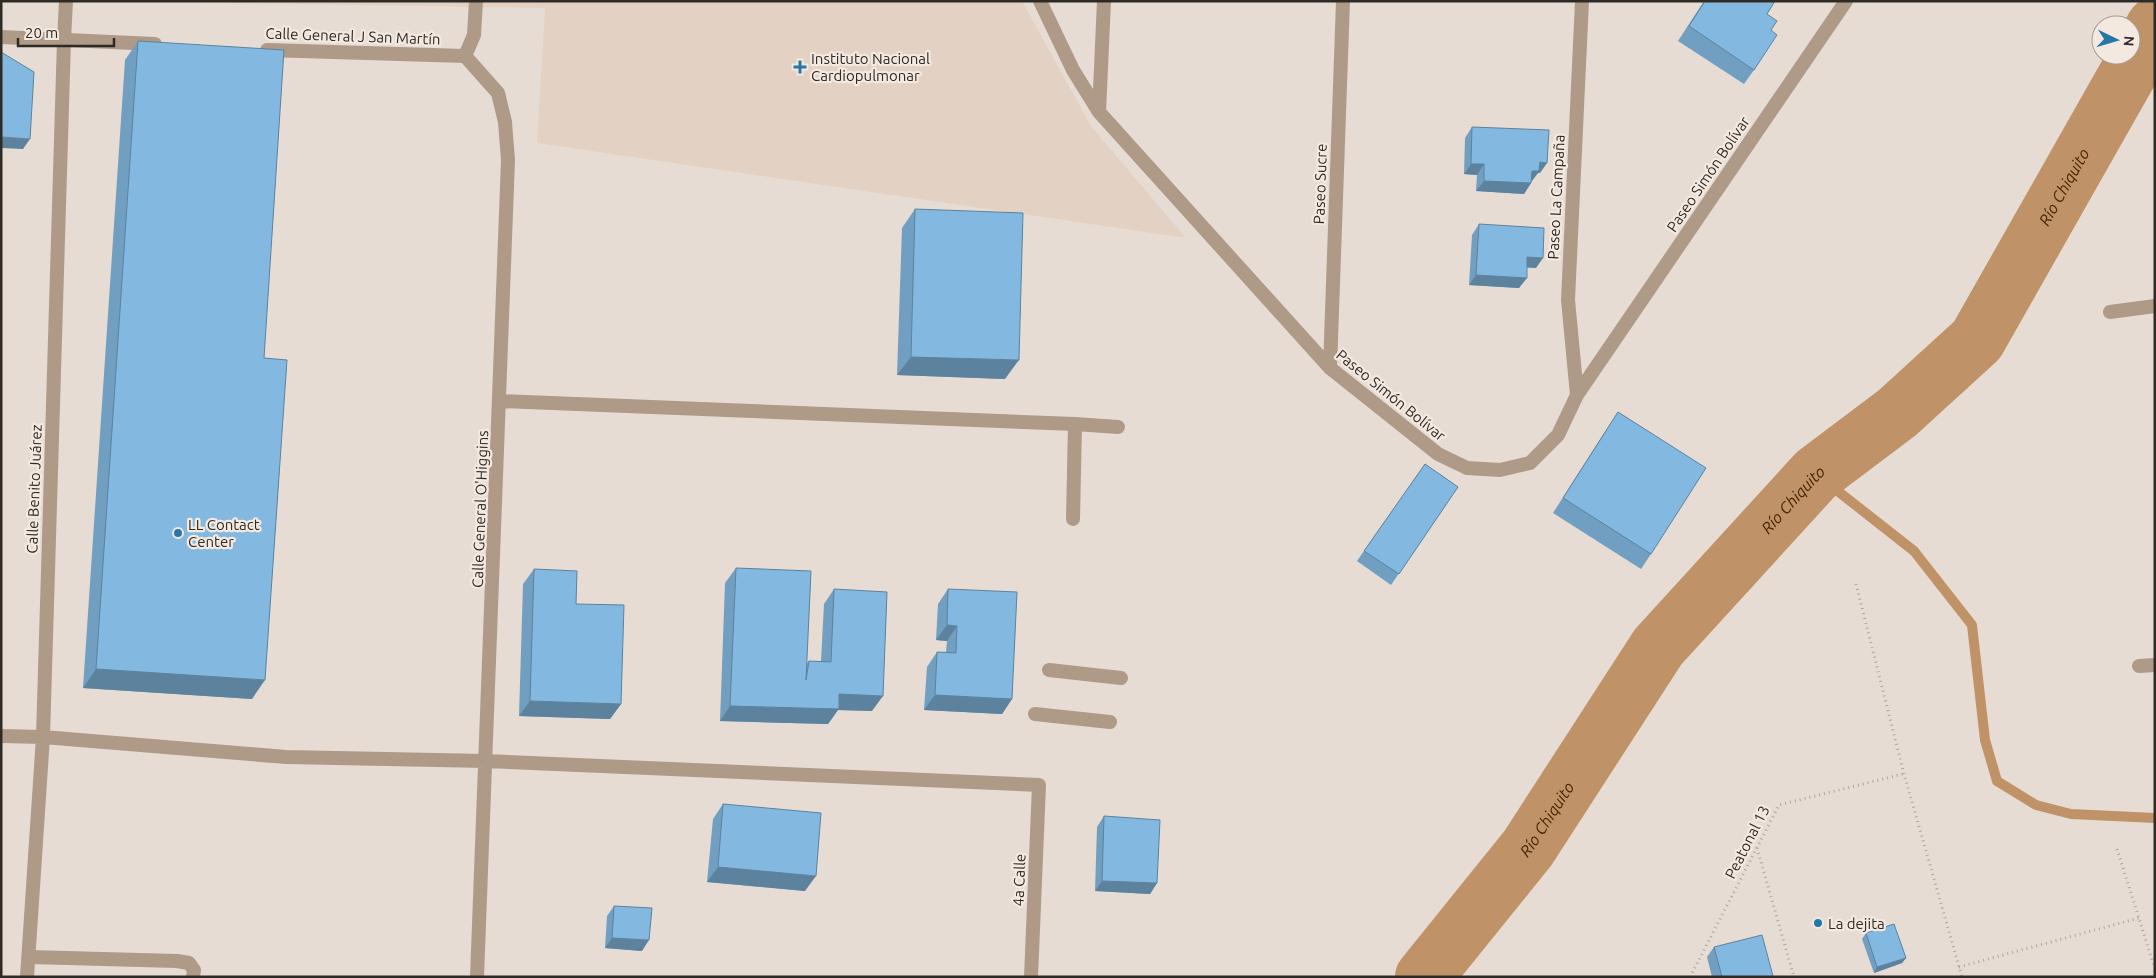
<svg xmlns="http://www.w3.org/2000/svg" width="2156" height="978" font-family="Ubuntu,sans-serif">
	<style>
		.built { fill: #e3d2c3 }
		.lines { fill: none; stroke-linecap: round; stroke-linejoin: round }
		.stream { stroke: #c09268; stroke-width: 10 }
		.river { stroke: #c09268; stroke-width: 58 }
		.path { stroke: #ada49d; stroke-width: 3; stroke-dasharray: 1 4; stroke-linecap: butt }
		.service { stroke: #af9a88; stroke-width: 14 }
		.minor { stroke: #af9a88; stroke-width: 14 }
		.wall { fill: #719fc1 }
		.shaded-wall { fill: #5c829d }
		.building { fill: #83b9e0; stroke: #5c829d }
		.poi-dot { fill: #2677a8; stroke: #f4e9e0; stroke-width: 2 }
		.labels { text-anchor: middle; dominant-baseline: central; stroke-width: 4.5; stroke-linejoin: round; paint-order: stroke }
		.street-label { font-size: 15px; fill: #2e2a26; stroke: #f4e9e0 }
		.poi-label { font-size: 15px; fill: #2e2a26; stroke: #f4e9e0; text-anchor: start }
		.water-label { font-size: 16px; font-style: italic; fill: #442502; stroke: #f4e9e0 }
	</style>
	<rect width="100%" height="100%" fill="#e7dcd3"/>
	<path class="built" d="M111 1H1022L1091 126 1186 238 537 143 545 8Z"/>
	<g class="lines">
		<path class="stream" d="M1816 474 1914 551 1972 625 1985 740 1997 781 2036 805 2071 814 2155 818"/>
		<path class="river" id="s1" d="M1424 977 1528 848 1658 647 1816 474 1897 413 1977 340 2155 26"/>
		<path class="path" d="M1856 584 1904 774 1962 977
			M1757 848 1794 977
			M2117 849 2155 969
			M1959 967 2139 918
			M1690 977 1779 805 1903 774"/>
		<path class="service" d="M64 40 66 1
			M465 56 474 35 476 1
			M1075 424 1118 427
			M1049 670 1121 678
			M1035 714 1110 722
			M29 957 177 961 189 963 194 970 193 977"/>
		<path class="minor" d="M1040 1 1073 70 1099 112 1330 368 1438 454 1467 468 1500 470 1530 463 1558 435 1577 395 1846 1
			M1 37 155 44
			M267 50 465 56 498 93 505 122 508 160 477 977
			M1099 112 1104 1
			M2110 312 2155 306
			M1330 368 1343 1
			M1577 395 1568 300 1582 1
			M500 401 1075 424 1073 519
			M2139 666 2155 665
			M1 736 43 737 286 757 486 761 1039 785 1031 977
			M27 977 43 737 64 40"/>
	</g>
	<path class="wall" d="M1704 1H1775L1767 14 1771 30 1754 70 1744 84 1678 41Z
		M138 41 264 358 252 699 83 688 125 60Z
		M1472 127 1540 173H1538L1531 181V183L1524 194 1476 191 1477 175 1464 174 1465 138Z
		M915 209 1005 379 897 375 902 228Z
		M1479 224 1536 268 1527 267 1519 288 1469 285 1472 235Z
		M1618 412 1651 554 1641 569 1553 513 1608 427Z
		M1425 464 1458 487 1391 585 1357 561Z
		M736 568 807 663 809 661H821L824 604 834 589 872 711 838 710 828 724 720 721 725 583Z
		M534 569 576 604 621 704 610 719 519 716 523 584Z
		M948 589 1012 699 1002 714 924 710 927 667 937 652H946L947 641 936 640 938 604Z
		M723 804 805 891 707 882 713 819Z
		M1104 816 1157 883 1150 894 1095 891 1097 827Z
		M614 906 642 951 605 948 607 916Z
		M1866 933 1906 958 1902 963 1874 973 1862 939Z
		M1714 947 1772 977H1712L1707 957Z"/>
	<path class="shaded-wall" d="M1 137 30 139 23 149 1 148Z
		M1540 162 1547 163 1540 173H1538L1532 181H1524L1532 171Z
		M1471 164H1484L1477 175 1464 174Z
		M1484 181 1531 183 1524 194 1476 191Z
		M1527 257 1543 258 1536 268 1520 267Z
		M1476 275 1527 278 1519 288 1469 285Z
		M911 357 1019 360 1005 379 897 375Z
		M947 625 957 626 947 641 936 640Z
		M96 669 265 680 252 699 83 688Z
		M839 694 883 696 872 711 838 710 828 724 720 721 730 706Z
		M935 695 1012 699 1002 714 924 710Z
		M530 701 621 704 610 719 519 716Z
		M718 867 816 876 805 891 707 882Z
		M1102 881 1157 883 1150 894 1095 891Z
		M612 938 649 940 642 951 605 948Z
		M1906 958 1902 963 1874 973 1877 967Z"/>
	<path class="building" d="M1705 1H1775L1767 14 1777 21 1771 30 1777 35 1754 70 1689 26Z
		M138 41 284 50 264 358 287 360 265 680 96 669Z
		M1 52 34 72 30 139 1 137Z
		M1472 127 1549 130 1547 163 1540 162 1539 171H1532L1531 183 1484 181V164H1471Z
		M915 209 1023 213 1019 360 911 357Z
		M1479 224 1544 228 1543 258 1527 257V278L1476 275Z
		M1618 412 1706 468 1651 554 1563 498Z
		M1425 464 1458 487 1399 574 1364 551Z
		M736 568 811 571 806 680 809 661 831 662 834 589 887 592 883 696 839 694V709L730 706Z
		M534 569 577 571 576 604 624 605 621 704 530 701Z
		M948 589 1017 592 1012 699 935 695 937 652 956 653 957 626 947 625Z
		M723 804 821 813 816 876 718 867Z
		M1104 816 1160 820 1157 883 1102 881Z
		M614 906 652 908 649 940 612 938Z
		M1894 924 1906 958 1877 967 1866 933Z
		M1762 935 1773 976 1770 977H1722L1714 947Z"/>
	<g class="poi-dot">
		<path d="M797.5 59.5h5v5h5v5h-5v5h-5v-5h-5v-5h5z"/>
		<circle cx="178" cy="533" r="5"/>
		<circle cx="1818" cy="923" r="5"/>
	</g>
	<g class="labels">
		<g class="street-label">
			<text transform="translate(353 36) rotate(2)">Calle General J San Martín</text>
			<text transform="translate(1708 174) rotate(-56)">Paseo Simón Bolívar</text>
			<text transform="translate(1320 184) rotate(-88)">Paseo Sucre</text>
			<text transform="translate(1556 197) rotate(-87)">Paseo La Campaña</text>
			<text transform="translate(1391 395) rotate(39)">Paseo Simón Bolívar</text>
			<text transform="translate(34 489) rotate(-88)">Calle Benito Juárez</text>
			<text transform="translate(480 509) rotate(-88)">Calle General O'Higgins</text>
			<text transform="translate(1747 842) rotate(-63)">Peatonal 13</text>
			<text transform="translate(1019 880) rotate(-88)">4a Calle</text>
		</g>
		<g class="poi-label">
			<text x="811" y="58">Instituto Nacional<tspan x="811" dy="17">Cardiopulmonar</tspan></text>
			<text x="188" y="524">LL Contact<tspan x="188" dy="17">Center</tspan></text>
			<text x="1828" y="923">La dejita</text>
		</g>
		<g class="water-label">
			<text stroke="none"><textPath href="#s1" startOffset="1025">Río Chiquito</textPath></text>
			<text stroke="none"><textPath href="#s1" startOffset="605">Río Chiquito</textPath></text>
			<text stroke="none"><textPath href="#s1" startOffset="200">Río Chiquito</textPath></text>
		</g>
	</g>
	<rect width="2156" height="978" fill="none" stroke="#2e2a26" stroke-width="5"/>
	<g transform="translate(2116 40) rotate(95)"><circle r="24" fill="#f4e9e0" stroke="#a59d96"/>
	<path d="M0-4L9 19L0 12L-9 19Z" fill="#2677a8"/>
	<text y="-8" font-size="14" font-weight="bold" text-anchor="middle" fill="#2e2a26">N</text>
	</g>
	<path d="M18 38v8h96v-8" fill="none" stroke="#2e2a26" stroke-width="2.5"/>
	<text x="25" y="38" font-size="15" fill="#2e2a26" stroke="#f4e9e0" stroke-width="4" paint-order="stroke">20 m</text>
</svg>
